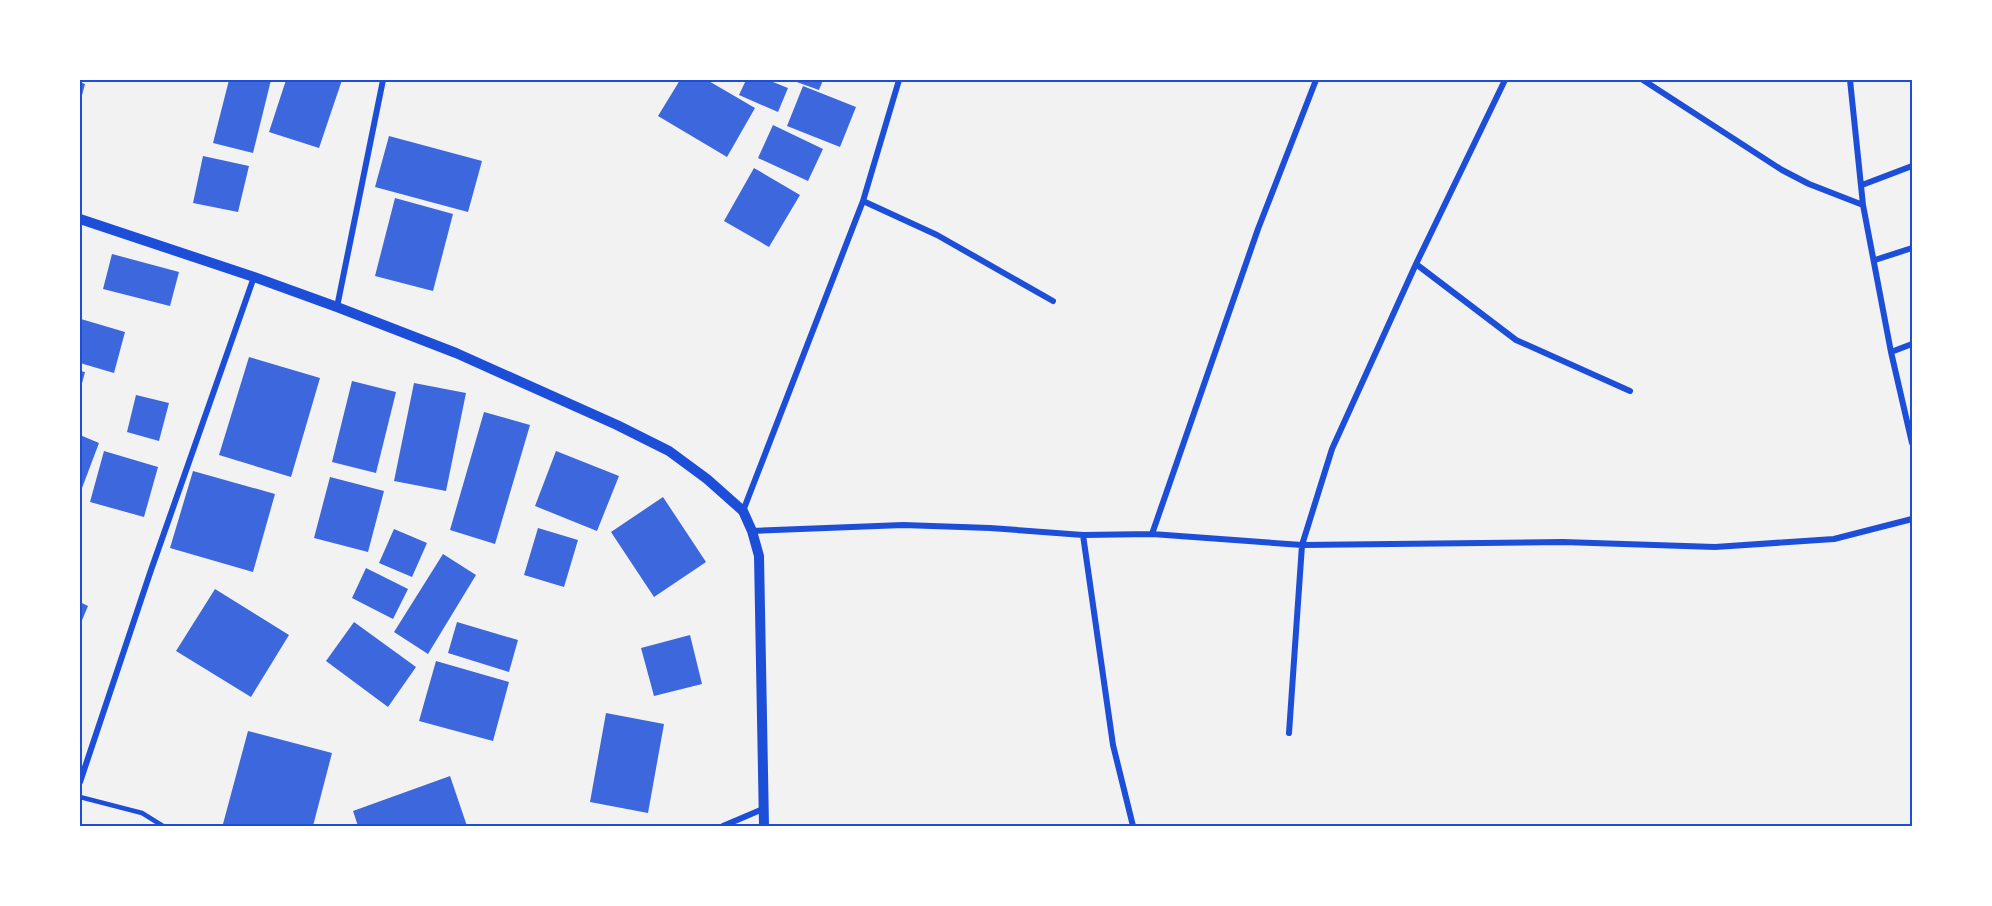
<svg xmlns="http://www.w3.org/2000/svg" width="1992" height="906" font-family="'Roboto Condensed',sans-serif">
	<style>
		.building { fill: #3d67dc }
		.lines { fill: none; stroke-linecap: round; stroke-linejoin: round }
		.service { stroke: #1d4ed8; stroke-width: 4.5 }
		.minor { stroke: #1d4ed8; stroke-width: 6 }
		.tertiary { stroke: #1d4ed8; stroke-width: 10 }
		.neatline { fill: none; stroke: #1d4ed8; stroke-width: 2 }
	</style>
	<rect width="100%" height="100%" fill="#f2f2f2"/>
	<path class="building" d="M229 80H271L253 153 213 143Z
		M286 80H342L319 148 269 132Z
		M680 80H707L755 108 727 157 658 116Z
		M746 80H768L788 88 778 112 739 95Z
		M791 80H823L819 90Z
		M80 82 85 84 80 103Z
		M803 86 856 107 840 147 787 126Z
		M773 125 823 149 808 181 758 158Z
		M389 136 482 161 468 212 375 187Z
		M203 156 249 166 238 212 193 203Z
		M754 168 800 195 769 247 724 221Z
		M395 198 453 214 433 291 375 276Z
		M112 254 179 272 170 306 103 289Z
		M81 319 125 332 114 373 80 363Z
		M249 357 320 378 291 477 219 455Z
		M80 371 85 372 80 391Z
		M352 381 396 392 376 473 332 462Z
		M414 383 466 393 446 491 394 481Z
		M136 395 169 403 159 441 127 432Z
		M484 412 530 425 495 544 450 530Z
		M80 435 99 443 82 488H80Z
		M104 451 158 467 144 517 90 502Z
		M556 451 619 476 597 531 535 506Z
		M193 471 275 494 253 572 170 548Z
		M330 477 384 491 368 552 314 538Z
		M663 497 706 562 654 597 611 532Z
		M538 528 578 540 564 587 524 575Z
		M394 529 427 543 412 577 379 563Z
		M443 554 476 575 428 654 394 632Z
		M366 568 408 589 393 619 352 598Z
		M215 589 289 635 251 697 176 651Z
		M80 602 88 606 80 625Z
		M354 622 416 667 388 707 326 661Z
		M457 622 518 640 509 672 448 653Z
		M690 635 702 684 654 696 641 648Z
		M436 661 509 682 493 741 419 721Z
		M606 713 664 724 648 813 590 802Z
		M248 731 332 753 313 826H234L223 824Z
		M450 776 467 826H358L353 811Z"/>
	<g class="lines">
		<path class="service" d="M80 797 142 813 163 826"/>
		<path class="minor" d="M1643 80 1782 170 1809 184 1863 205
			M1850 80 1863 205 1891 352 1912 443
			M1862 185 1912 166
			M863 201 937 235 1053 301
			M1875 260 1912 248
			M1416 264 1516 340 1630 391
			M337 307 383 80
			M1891 352 1912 344
			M743 511 863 201 899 80
			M752 531 903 525 990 528 1083 535 1152 534 1302 545 1563 542 1715 547 1834 539 1912 519
			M1152 534 1258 229 1316 80
			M1083 535 1113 745 1133 826
			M1289 733 1302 545 1332 449 1416 264 1505 80
			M80 782 150 573 254 277
			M723 826 763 809"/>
		<path class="tertiary" d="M80 219 254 277 337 307 456 353 617 425 669 451 707 479 743 511 752 531 759 556 764 826"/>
	</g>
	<rect width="1992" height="906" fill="none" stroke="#ffffff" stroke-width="162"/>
	<rect x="81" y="81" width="1830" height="744" class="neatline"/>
</svg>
